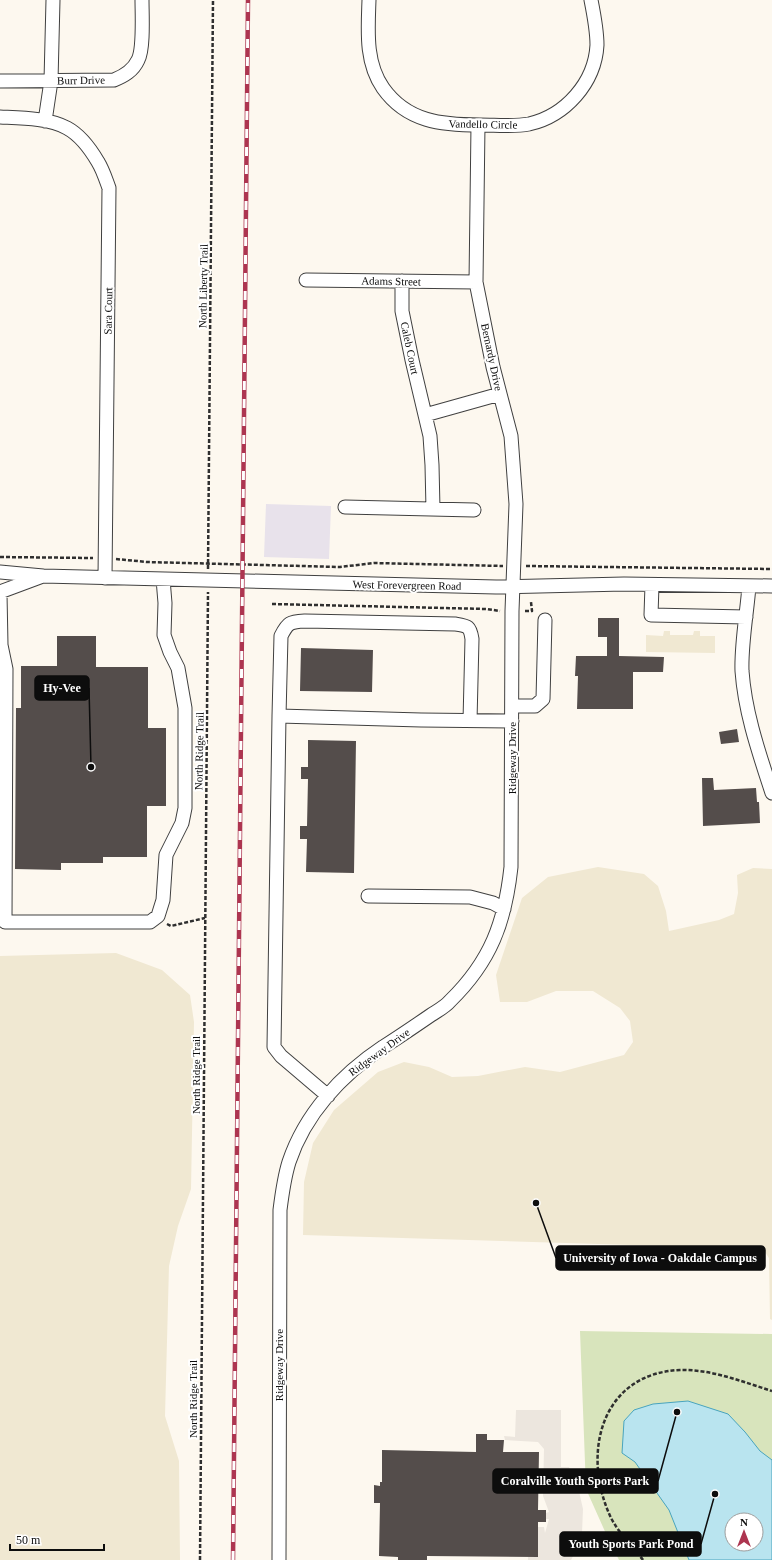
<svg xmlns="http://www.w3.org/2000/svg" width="772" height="1560" font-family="Georgia,serif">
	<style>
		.industrial { fill: #e8e2eb }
		.farmland { fill: #f0e8d2 }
		.green { fill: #d8e4bc; fill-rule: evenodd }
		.plaza { fill: #ece6de }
		.water { fill: #b9e4ef; stroke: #48a4be; fill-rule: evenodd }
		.building { fill: #544d4b }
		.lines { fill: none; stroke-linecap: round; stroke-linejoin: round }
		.minor-casing { stroke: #404040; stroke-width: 15 }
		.path { stroke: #2f2f2f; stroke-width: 2.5; stroke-dasharray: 4 2; stroke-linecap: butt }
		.minor { stroke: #fff; stroke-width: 13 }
		.rail-casing { stroke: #ad3550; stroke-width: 4.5 }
		.rail { stroke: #fff; stroke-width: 3; stroke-dasharray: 9; stroke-linecap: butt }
		.labels { text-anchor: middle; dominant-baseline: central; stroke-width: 4; stroke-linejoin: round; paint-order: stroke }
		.street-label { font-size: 11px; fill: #0d0d0d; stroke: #fff }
		.leader { fill: none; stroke: #0d0d0d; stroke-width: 1.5 }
		.callout-dot { fill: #0d0d0d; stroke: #fff; stroke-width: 1.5 }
		.callout { fill: #0d0d0d; stroke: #0d0d0d; stroke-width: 1.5 }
		.callout-label { font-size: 12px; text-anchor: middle; font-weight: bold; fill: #fff }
	</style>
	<rect width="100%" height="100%" fill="#fdf8ef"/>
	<path class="industrial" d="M266 504 331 506 329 559 264 557Z"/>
	<path class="farmland" d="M664 631H670V635H693L694 631H700V636H715V653L646 652V635L663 636Z
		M598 867 644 874 658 886 666 911 669 931 719 920 734 914 738 893 737 875 753 868 772 869V1320L770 1319 769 1258 763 1249 303 1235 304 1182 313 1143 334 1110 378 1072 404 1062 429 1067 452 1077 478 1076 525 1067 560 1072 624 1055 633 1042 630 1021 620 1008 593 991H556L527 1002H500L496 975 522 898 548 877Z
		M116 953 162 970 190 995 194 1022 191 1189 178 1226 169 1266 165 1416 179 1461 180 1560H0V956Z"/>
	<path class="green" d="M580 1331 772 1334V1560H619L607 1536 586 1489ZM732 1520H756V1544H732Z"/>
	<path class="plaza" d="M516 1410H561V1467H569L578 1487 583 1509 582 1533 578 1547 571 1560H528V1557H538V1527H544L545 1533 549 1519H546V1513L549 1512 543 1496 544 1449 538 1442 505 1440 504 1436 515 1437Z"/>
	<path class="water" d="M688 1401 728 1414 745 1432 760 1451 772 1460V1560H689L669 1510 635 1462 622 1453 624 1421 634 1410 653 1404ZM732 1520H756V1544H732Z"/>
	<path class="building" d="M598 618H619V656L664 657 663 672H633V709H577L578 676H575L576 656H607V637H598Z
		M57 636H96V667H148V728H166V806H147V857H103V863H61V870L15 869 16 708H21V666H57Z
		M301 648 373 650 372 692 300 691Z
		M737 729 739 742 721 744 719 732Z
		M308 740 356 741 354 873 306 872 307 839H300V826H307L308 779H301V767H308Z
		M702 778H713L714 790 756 788 757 802H759L760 823 703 826Z
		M476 1434H487V1440H504L503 1452H539L538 1510H546V1522H538V1557L427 1556V1560H398V1557L379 1556 380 1503H374V1485L380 1486V1482H382V1450L476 1452Z"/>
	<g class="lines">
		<defs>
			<path id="minor" d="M369 0C368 30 365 62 383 88 407 122 442 125 480 125 496 125 513 127 529 124 565 116 595 83 597 45 597 30 594 15 591 0
				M0 81 114 80C124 76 133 71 138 60 144 49 142 14 142 0
				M0 117C20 118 49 118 67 128 80 135 91 150 98 162 103 170 106 180 109 188L105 578
				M45 121 51 81 53 0
				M306 280 476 282
				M402 281V311L412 360 430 436 432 465 433 509
				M425 415 500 394
				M345 507 474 510
				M0 572 43 576 0 592
				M43 576 496 587 624 584 772 586
				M652 585 651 615 746 617
				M749 586C747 613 741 644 742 671 745 713 759 753 772 793
				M0 594 1 645 6 669 5 922H150L158 916 163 900 166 855 182 823 185 808V708L178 668 170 652 164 635 165 603 163 579
				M512 706H535L543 699 545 620
				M279 716 281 636C288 622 290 622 305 621L455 624C468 626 470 626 472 639L470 721
				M368 896 470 897 493 903 504 909
				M328 1096 281 1056 274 1047 279 716 421 720 512 721
				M279 1560 280 1210C282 1194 284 1178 289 1162 305 1114 341 1075 383 1047 399 1037 415 1026 431 1015 437 1011 445 1007 450 1001 491 961 505 922 511 867L512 611 516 504 511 436 493 367 476 282 478 125"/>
		</defs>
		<use href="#minor" class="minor-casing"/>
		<path class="path" d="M0 557 93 558
			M116 559 147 562 340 567 374 563 503 566
			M526 566 772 569
			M208 569 213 0
			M272 604 487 609 500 611
			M525 611H532L531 602
			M167 924 171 926 205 918
			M200 1560 208 592
			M643 1560C631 1544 615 1530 608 1511 582 1448 604 1373 680 1370 711 1369 743 1382 772 1391"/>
		<use href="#minor" class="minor"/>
		<defs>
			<path id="rail" d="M233 1560 248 0"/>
		</defs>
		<use href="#rail" class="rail-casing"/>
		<use href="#rail" class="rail"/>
	</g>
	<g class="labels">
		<g class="street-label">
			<text transform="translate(81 80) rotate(-1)">Burr Drive</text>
			<text transform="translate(483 124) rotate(1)">Vandello Circle</text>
			<text transform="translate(391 281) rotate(1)">Adams Street</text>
			<text transform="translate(203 286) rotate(-89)">North Liberty Trail</text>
			<text transform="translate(108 311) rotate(-89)">Sara Court</text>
			<text transform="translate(410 348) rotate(78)">Caleb Court</text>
			<text transform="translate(492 357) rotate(78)">Bernardy Drive</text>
			<text transform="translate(407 585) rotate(1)">West Forevergreen Road</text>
			<text transform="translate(199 751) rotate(-89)">North Ridge Trail</text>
			<text transform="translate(512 758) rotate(-90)">Ridgeway Drive</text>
			<text transform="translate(379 1052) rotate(-36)">Ridgeway Drive</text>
			<text transform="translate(196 1075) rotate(-90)">North Ridge Trail</text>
			<text transform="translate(279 1365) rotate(-90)">Ridgeway Drive</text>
			<text transform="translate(193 1399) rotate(-90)">North Ridge Trail</text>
		</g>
	</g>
	<path class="leader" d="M91 767L89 688M536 1203L556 1258M677 1412L658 1481M715 1494L701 1544"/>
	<g class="callout-dot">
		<circle cx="91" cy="767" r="4"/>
		<circle cx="536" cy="1203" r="4"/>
		<circle cx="677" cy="1412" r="4"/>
		<circle cx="715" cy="1494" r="4"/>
	</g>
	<g class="callout">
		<rect x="35" y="676" width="54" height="24" rx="4"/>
		<rect x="556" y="1246" width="209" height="24" rx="4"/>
		<rect x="493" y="1469" width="165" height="24" rx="4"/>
		<rect x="560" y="1532" width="141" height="24" rx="4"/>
	</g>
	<g class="callout-label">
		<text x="62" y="692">Hy-Vee</text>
		<text x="660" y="1262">University of Iowa - Oakdale Campus</text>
		<text x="575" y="1485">Coralville Youth Sports Park</text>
		<text x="631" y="1548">Youth Sports Park Pond</text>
	</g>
	<g transform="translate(744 1532)"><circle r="19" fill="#ffffff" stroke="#9e9e9e"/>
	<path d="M0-3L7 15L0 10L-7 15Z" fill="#ad3550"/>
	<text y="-6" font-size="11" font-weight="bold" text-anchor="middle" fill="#0d0d0d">N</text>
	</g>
	<path d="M10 1544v6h94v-6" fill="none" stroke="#0d0d0d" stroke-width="2"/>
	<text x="16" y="1544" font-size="12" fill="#0d0d0d" stroke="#ffffff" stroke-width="3" paint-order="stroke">50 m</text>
</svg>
